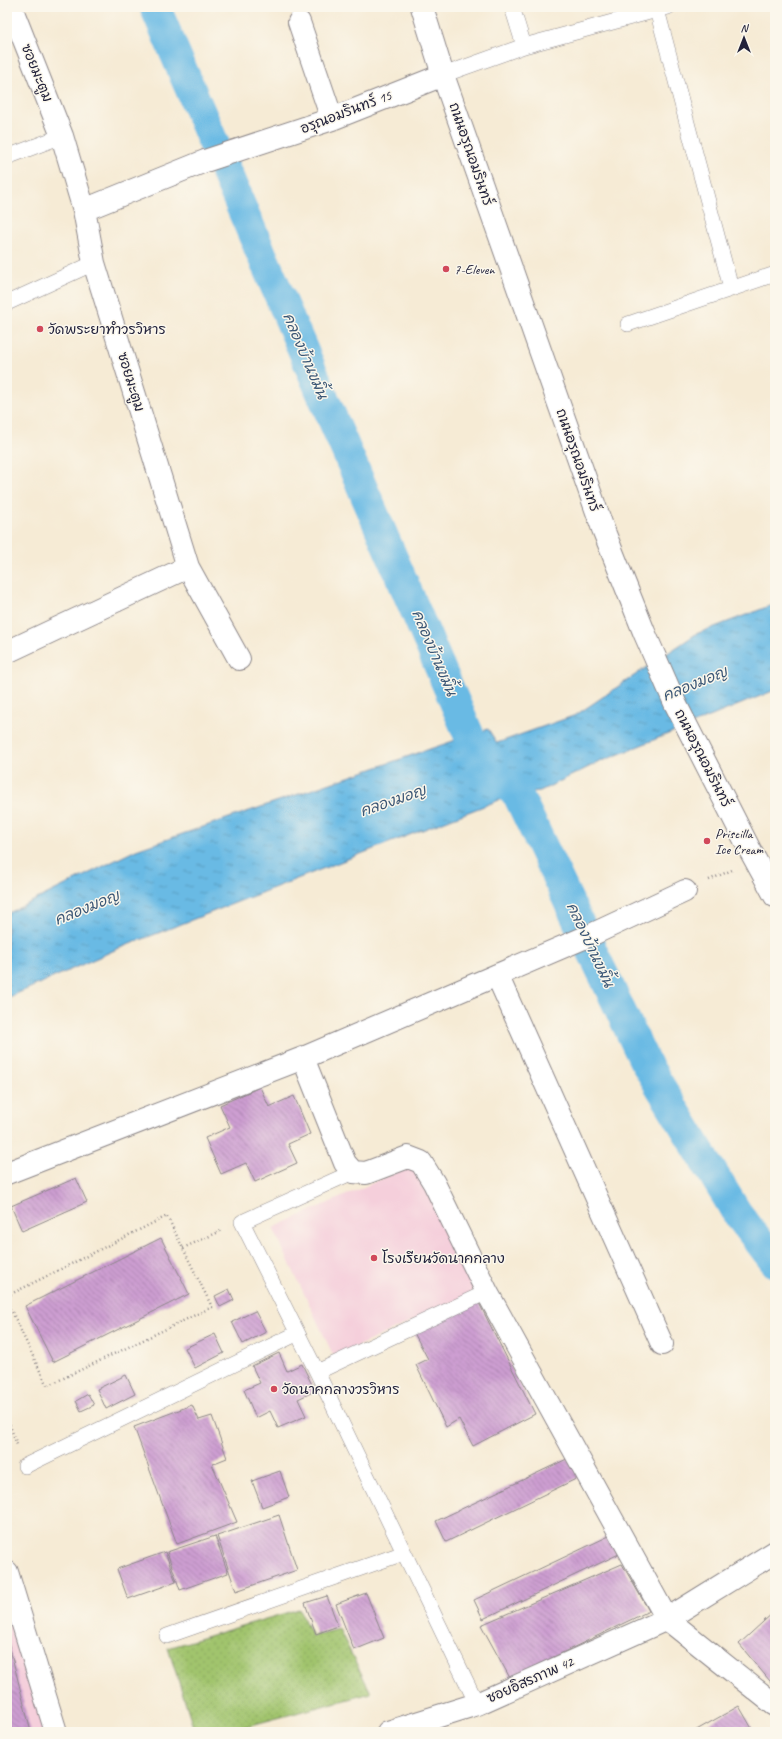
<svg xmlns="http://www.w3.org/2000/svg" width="782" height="1739" font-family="Caveat,'Playpen Sans Thai',sans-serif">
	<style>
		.built { fill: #f5cfdb }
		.grass { fill: url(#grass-dots); stroke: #627354 }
		.water { fill: url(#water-ripples); stroke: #466e90 }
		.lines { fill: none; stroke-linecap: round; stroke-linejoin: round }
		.canal { stroke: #69bae4; stroke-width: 31 }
		.building { fill: url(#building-back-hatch) }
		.service-casing { stroke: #8c8688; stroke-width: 16 }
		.minor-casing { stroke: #8c8688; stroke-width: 24 }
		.tertiary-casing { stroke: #8c8688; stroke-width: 24 }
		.secondary-casing { stroke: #8c8688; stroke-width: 24 }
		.path { stroke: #8c8688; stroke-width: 2.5; stroke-dasharray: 1 3; stroke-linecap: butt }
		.service { stroke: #fff; stroke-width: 15 }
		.minor { stroke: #fff; stroke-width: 22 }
		.tertiary { stroke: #fff; stroke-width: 22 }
		.secondary { stroke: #fff; stroke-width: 22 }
		.poi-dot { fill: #d1495b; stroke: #fbf7ec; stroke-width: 1.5 }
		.labels { text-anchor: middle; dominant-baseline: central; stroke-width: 3; stroke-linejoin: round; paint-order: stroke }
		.street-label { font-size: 14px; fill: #22223b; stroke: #fbf7ec }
		.poi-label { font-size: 14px; fill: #22223b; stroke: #fbf7ec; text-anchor: start }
		.water-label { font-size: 15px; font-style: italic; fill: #3b5776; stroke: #fbf7ec }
	</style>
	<defs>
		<pattern id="grass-dots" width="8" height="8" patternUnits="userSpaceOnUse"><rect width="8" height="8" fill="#a1c46d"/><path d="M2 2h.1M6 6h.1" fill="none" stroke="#8aa85f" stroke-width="1.8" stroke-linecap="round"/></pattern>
		<pattern id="water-ripples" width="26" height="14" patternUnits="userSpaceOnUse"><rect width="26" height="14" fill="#69bae4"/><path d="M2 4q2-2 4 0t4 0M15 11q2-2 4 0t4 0" fill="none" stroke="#5697ba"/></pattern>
		<pattern id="building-back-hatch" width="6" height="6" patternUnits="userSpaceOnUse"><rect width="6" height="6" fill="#cd9ed1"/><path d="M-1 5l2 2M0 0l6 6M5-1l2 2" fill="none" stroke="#a680ab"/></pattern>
	</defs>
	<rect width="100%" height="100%" fill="#fbf7ec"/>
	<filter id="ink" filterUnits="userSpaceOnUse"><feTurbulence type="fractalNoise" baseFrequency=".025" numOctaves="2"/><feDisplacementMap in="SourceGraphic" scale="8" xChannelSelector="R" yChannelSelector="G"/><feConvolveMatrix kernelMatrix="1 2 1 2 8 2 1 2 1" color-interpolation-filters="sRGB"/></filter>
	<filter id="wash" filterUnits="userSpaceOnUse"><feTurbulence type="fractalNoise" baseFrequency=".012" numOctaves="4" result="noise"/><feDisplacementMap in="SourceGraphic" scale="16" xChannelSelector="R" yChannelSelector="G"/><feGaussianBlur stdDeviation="0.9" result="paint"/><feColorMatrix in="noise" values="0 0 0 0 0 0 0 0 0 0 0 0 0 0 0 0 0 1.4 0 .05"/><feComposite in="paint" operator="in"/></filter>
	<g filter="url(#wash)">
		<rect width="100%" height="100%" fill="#f6ebd5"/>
		<path class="built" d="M417 1163 474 1288 471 1294 334 1357 273 1228Z
			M7 1586 47 1732H7Z"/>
		<path class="grass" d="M299 1609 312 1636 339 1629 371 1693 225 1732H195L168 1648Z"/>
		<path class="water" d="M775 604V690L595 764 540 791 517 793 117 949 7 998V914L136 850 488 729 497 743 576 715 696 634Z"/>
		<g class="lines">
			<path class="canal" d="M155 7 484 770 517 793 644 1060 737 1213 775 1262"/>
		</g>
		<g id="blocks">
			<path class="building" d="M260 1087 269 1107 294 1096 310 1134 288 1144 297 1163 255 1182 246 1163 221 1174 205 1138 230 1127 220 1105Z
				M76 1178 87 1202 22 1231 11 1206Z
				M161 1238 189 1294 53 1362 25 1306Z
				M229 1289 234 1300 220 1307 215 1296Z
				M477 1299 535 1414 473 1446 459 1419 446 1427 416 1365 428 1359 413 1331Z
				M255 1311 266 1332 243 1344 232 1322Z
				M215 1334 224 1353 195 1368 185 1348Z
				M279 1353 287 1371 302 1364 315 1391 298 1399 306 1416 278 1428 270 1411 256 1418 244 1390 260 1383 252 1366Z
				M126 1375 135 1394 106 1409 97 1389Z
				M88 1394 94 1405 81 1411 76 1401Z
				M192 1405 199 1420 212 1416 227 1458 212 1464 237 1522 177 1544 134 1427Z
				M571 1457 582 1476 446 1542 436 1521Z
				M280 1471 289 1497 262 1507 252 1481Z
				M279 1515 297 1570 236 1591 217 1536Z
				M215 1536 228 1573 180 1590 167 1552Z
				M609 1536 619 1554 483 1619 474 1600Z
				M165 1552 176 1582 128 1599 117 1569Z
				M622 1564 649 1611 510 1678 481 1625Z
				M366 1593 384 1638 354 1650 336 1604Z
				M327 1596 338 1626 316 1634 305 1603Z
				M775 1611V1687L739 1644Z
				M7 1641H8L31 1732H7Z
				M739 1706 754 1732H693Z"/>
		</g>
	</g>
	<g filter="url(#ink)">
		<use href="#blocks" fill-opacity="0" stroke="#8c8688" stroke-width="1"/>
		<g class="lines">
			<defs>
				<path id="service" d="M512 7 524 46
					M657 10 731 288
					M443 75 524 46 668 7
					M7 157 62 136
					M7 303 94 263
					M628 324 775 274
					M353 1172 242 1222 317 1372 477 1704
					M317 1372 487 1292
					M25 1466 296 1334
					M167 1636 404 1553"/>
				<path id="minor" d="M11 7 62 136 84 210 94 263 188 567 239 659
					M299 22 332 119
					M84 210 205 161 332 119 443 75
					M7 652 188 567
					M685 891 593 934 303 1058 345 1163 353 1172 366 1173 408 1157 421 1162 434 1183 487 1292 667 1619 775 1705
					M497 975 662 1344
					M7 1173 303 1058
					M7 1572 56 1732"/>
				<path id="tertiary" d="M388 1732 477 1704 667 1619 775 1552"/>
				<path id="secondary" d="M422 7 443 75 603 529 644 632 675 703 751 852 775 896"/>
			</defs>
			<use href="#service" class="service-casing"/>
			<use href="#minor" class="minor-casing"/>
			<use href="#tertiary" class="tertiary-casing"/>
			<use href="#secondary" class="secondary-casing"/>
			<path class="path" d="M709 880 732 870
				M183 1248 221 1231
				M7 1296 167 1216 212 1307 47 1386 7 1301
				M7 1417 17 1445"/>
			<use href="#service" class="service"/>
			<use href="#minor" class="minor"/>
			<use href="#tertiary" class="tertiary"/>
			<use href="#secondary" class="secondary"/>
		</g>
	</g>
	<g class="poi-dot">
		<circle cx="446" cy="269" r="4"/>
		<circle cx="40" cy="329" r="4"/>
		<circle cx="707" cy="841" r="4"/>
		<circle cx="374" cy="1258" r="4"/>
		<circle cx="274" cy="1389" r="4"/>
	</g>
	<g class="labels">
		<g class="street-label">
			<text transform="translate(37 73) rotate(68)">ซอยมะตูม</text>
			<text transform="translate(346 112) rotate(-21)">อรุณอมรินทร์ 15</text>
			<text transform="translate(471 154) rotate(71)">ถนนอรุณอมรินทร์</text>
			<text transform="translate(131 382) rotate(73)">ซอยมะตูม</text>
			<text transform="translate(578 460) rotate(71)">ถนนอรุณอมรินทร์</text>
			<text transform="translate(703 758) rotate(63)">ถนนอรุณอมรินทร์</text>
			<text transform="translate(530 1680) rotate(-24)">ซอยอิสรภาพ 42</text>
		</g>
		<g class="poi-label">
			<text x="454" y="269">7-Eleven</text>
			<text x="48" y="329">วัดพระยาทําวรวิหาร</text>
			<text x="715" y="833">Priscilla<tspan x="715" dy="16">Ice Cream</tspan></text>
			<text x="382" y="1258">โรงเรียนวัดนาคกลาง</text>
			<text x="282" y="1389">วัดนาคกลางวรวิหาร</text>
		</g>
		<g class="water-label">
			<text transform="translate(305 356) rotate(67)">คลองบ้านขมิ้น</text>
			<text transform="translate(434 653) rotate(67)">คลองบ้านขมิ้น</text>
			<text transform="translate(695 684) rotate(-22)">คลองมอญ</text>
			<text transform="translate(393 801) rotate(-19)">คลองมอญ</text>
			<text transform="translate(87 908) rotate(-22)">คลองมอญ</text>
			<text transform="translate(590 945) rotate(65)">คลองบ้านขมิ้น</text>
		</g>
	</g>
	<rect width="782" height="1739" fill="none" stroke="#fbf7ec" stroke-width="24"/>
	<g transform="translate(744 38)" stroke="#fbf7ec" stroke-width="3" paint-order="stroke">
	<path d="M0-3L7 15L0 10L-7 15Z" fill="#22223b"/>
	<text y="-6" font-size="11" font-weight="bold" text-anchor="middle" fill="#22223b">N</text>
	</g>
</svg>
